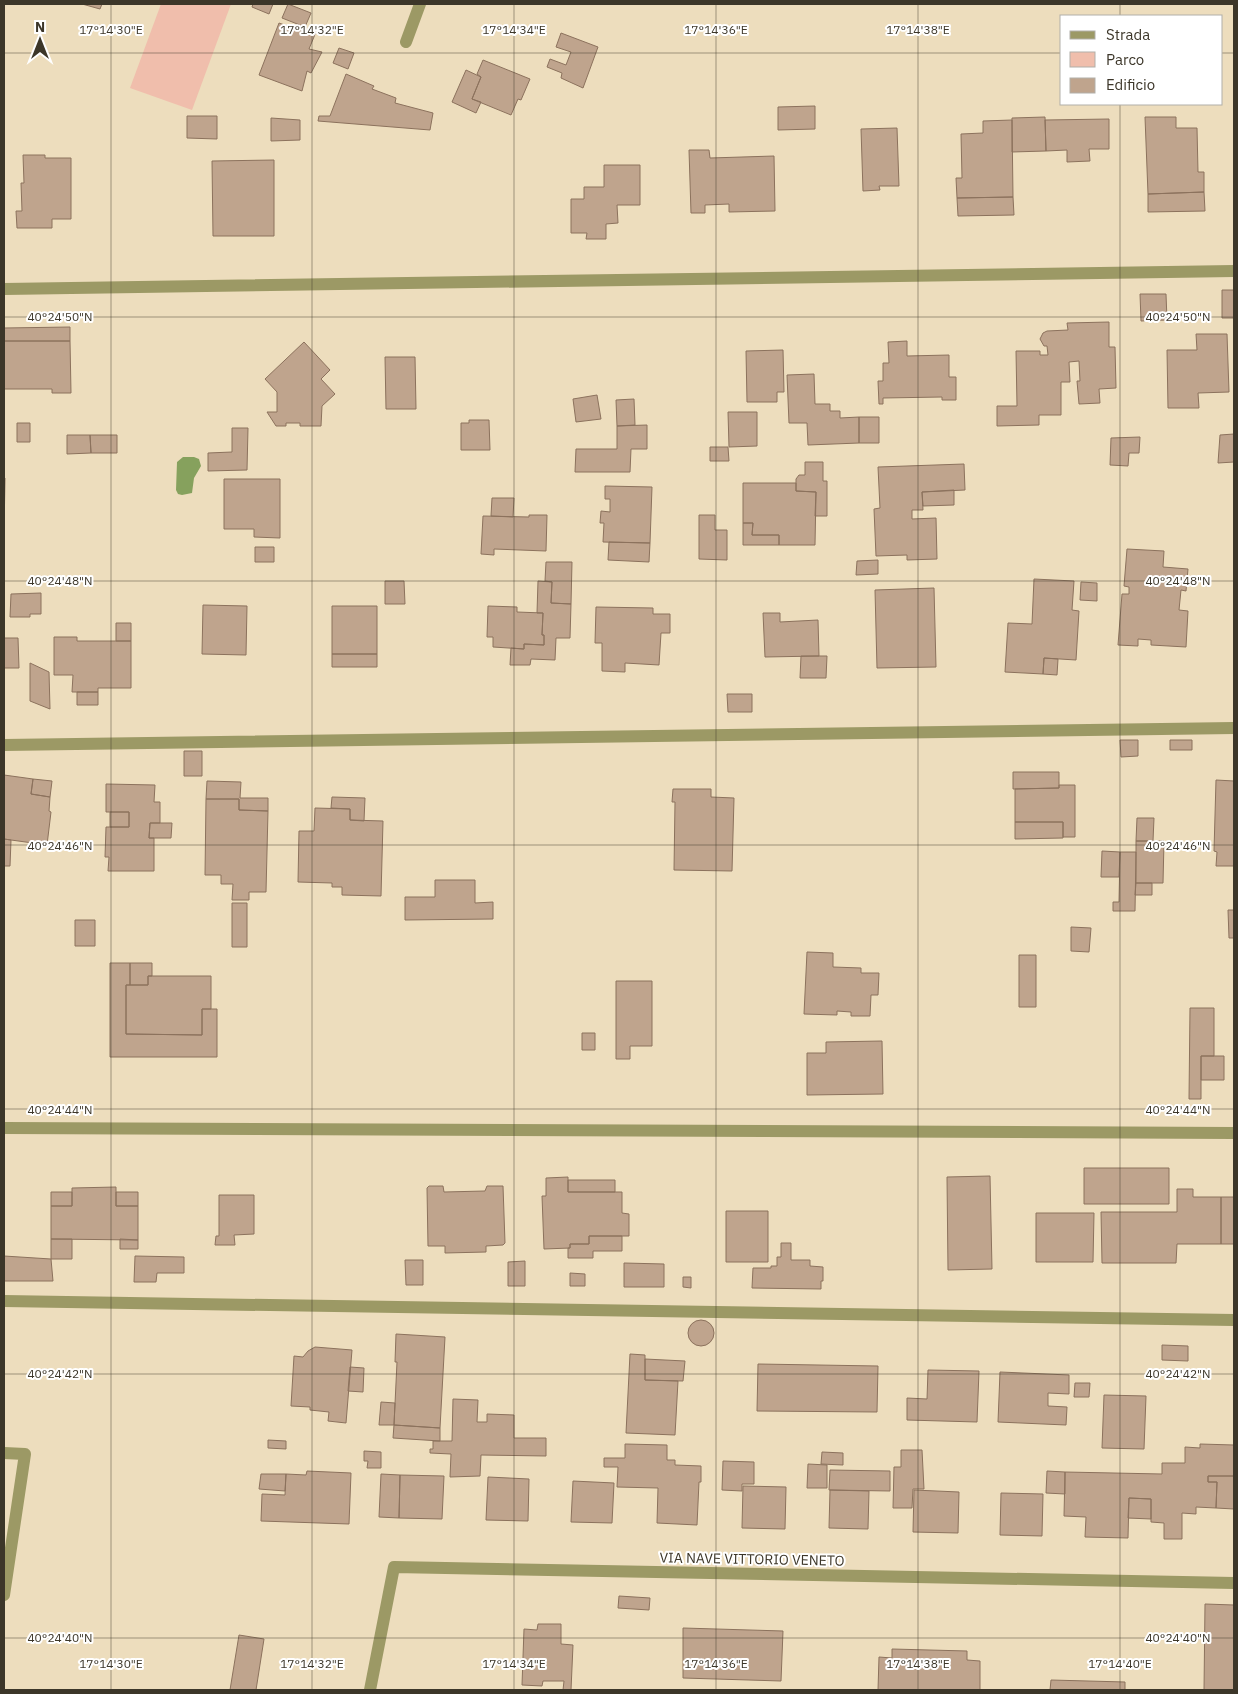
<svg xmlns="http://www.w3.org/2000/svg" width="1238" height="1694" font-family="'IBM Plex Sans',sans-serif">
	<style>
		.green { fill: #f0beac }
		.water { fill: #86a15d }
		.building { fill: #bfa48d; stroke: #8c725d }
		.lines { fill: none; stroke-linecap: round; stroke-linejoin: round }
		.street { stroke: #9c9965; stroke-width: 12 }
		.ticks { fill: none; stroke: #3c3629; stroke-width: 1; stroke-opacity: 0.45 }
		.labels { text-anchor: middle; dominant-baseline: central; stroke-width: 4; stroke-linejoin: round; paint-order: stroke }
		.street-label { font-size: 14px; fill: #3c3629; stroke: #fff }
		.ticks-label { font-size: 12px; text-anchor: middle; fill: #3c3629; stroke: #fff; stroke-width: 4; stroke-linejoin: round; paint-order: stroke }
	</style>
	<rect width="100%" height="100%" fill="#edddbd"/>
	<path class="green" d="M161 4H231L192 110 130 88Z"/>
	<path class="water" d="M183 457H194L199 459 201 466 194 478 192 493 182 495 178 494 176 490 177 462Z"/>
	<path class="building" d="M82 4H102L100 9Z
		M253 4H273L269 14 252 7Z
		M288 4 311 13 305 27 282 18Z
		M279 23 307 33 308 29 316 32 309 49 322 52 311 73 307 71 302 91 259 75Z
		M561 33 598 47 583 88 561 78 562 73 547 67 550 59 566 65 571 52 556 47Z
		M339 48 354 53 348 69 333 63Z
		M483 60 530 79 521 100 518 99 511 115 472 99 481 77 477 74Z
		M466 70 481 77 472 99 481 102 476 113 452 102Z
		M346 74 374 86 372 89 396 98 395 103 433 113 430 130 318 121 319 116H330Z
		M815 106V129L778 130V107Z
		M187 116H217V139L187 138Z
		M1045 117 1046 151 1012 152V118Z
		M1145 117H1176V128H1197L1198 172H1204V192L1148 194Z
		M271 118 300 120V140L271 141Z
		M1109 119V149H1089L1090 161 1067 162V150L1046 151 1045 120Z
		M1012 120 1013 197 957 198 956 178H962L961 134 983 133V121Z
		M897 128 899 186H879L880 190 863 191 861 129Z
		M689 150H709L710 158 774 156 775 211 729 212V204L705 205V213H691Z
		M23 155H45V158H71V219H52V228H17L16 211H22L21 183H24Z
		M274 160V236H213L212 161Z
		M604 165H640V205H617L618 223 606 224V239H586L587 233H571V199H584V187H604Z
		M1204 192 1205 211 1148 212V194Z
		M1013 197 1014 215 958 216 957 198Z
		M1222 290H1234V318H1222Z
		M1140 294H1166L1167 320 1141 321Z
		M1109 322V347H1115L1116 388 1099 389 1100 403 1079 404 1077 381H1080L1079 361 1069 362 1070 382H1061V415H1039V425L997 426V406H1017L1016 351H1040V355H1048L1047 346H1044L1040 339 1043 333 1047 331 1068 330 1067 323Z
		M70 327V341H4V328Z
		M1196 334H1227L1229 392 1198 393 1199 408H1168L1167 350H1197Z
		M4 341H70L71 393H52V389H4Z
		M907 341V356L949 355V377H956V400H942V397L883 398V404H879L878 381H883V363H889L888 342Z
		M304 342 330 370 321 379 335 394 322 406 321 426H300V423H286V426H276L267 412H277V392L265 379Z
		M783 350 784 392H777V402H747L746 351Z
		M385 357H415L416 409H386Z
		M814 374 815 404H830V411H840V418L859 417V443L808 445 807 423H789L787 375Z
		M597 395 601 419 576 422 573 399Z
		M634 399 635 425 617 426 616 400Z
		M728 412H757V446L729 447Z
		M859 417H879V443H859Z
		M469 420H489L490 450H461V423H469Z
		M17 423H30V442H17Z
		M647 425V449H631L630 472H575L576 449H617V426Z
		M232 428H248L247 470 208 471V453L232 452Z
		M1234 434V462L1218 463 1220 435Z
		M67 435H90L91 453 67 454Z
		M90 435H117V453H91Z
		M1140 437 1139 453H1129L1128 466 1110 465 1111 438Z
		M710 447H728L729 461H710Z
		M805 462H823V481H827V516H815L816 492 796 491V479L799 475H805Z
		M964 464 965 490 922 492 923 510H912V519L936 518 937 559 907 560V555L876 556 874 509 880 508 878 467Z
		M4 478H5L4 533Z
		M224 479H280V538L254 537V529H224Z
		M743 483H796V491L816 492 815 545H779V535H752L753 523H743Z
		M605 486 652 487 650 543 603 542 604 523H600L601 511 610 512V499H605Z
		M954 490V505L923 506 922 492Z
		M492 498H514L513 517 491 516Z
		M529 515H547L546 551 494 549V555L481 554 483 516 529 517Z
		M699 515H715V530H727V560L699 559Z
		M743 523H753L752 535H779V545H743Z
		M609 542 650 543 649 562 608 560Z
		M255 547H274V562H255Z
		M1127 549 1164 551 1163 567 1188 569 1186 591 1181 590 1179 610 1188 611 1186 647 1151 645V640L1138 639V646L1118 645 1122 594H1129V587L1124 586Z
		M878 560V574L856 575 857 561Z
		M546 562H572L571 604 551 603 552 582 545 581Z
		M1034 579 1074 581 1072 610 1079 611 1076 660 1044 658 1043 674 1005 672 1008 623 1032 624Z
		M385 581H404L405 604H385Z
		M538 581 552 582 551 603 571 604 570 638H556L555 660 531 659 530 665H510L511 648 524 649V644L544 645V635H542L543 613H537Z
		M1081 582 1097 583V601L1080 600Z
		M934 588 936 667 877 668 875 590Z
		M41 593V614H30V617H10L11 594Z
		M203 605 247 606 246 655 202 654Z
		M332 606H377V654H332Z
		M488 606 517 607V612L543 613 542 635H544V645L524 644V649L493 647V637H487Z
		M596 607 653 608V614H670V633H661L659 665 625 663V672L602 671V643H595Z
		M763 613H780V622L818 620 819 656 765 657Z
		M116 623H131V641H116Z
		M54 637H77V641H131V688H98V692H72L73 675H54Z
		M4 638H18L19 668H4Z
		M332 654H377V667H332Z
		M801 656H827L826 678H800Z
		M1044 658 1058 659 1057 675 1043 674Z
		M30 663 49 672 50 709 30 701Z
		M77 692H98V705H77Z
		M727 694H752V712H728Z
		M1120 740H1138V756L1121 757Z
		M1170 740H1192V750H1170Z
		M184 751H202V776H184Z
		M1013 772H1059V788L1013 789Z
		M4 775 33 779 31 794 50 797 49 811 51 812 47 845 4 839Z
		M33 779 52 781 50 797 31 794Z
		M1216 780 1234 781V866H1216L1217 852 1214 851Z
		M207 781 241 782 240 798H268V811L239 810V799H206Z
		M106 784 155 785 154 802H160V823H150L149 838H154V871H108L109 857H105L106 827H129V812H106Z
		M1059 785H1075V837H1063V822H1015V789L1059 788Z
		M673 789H711V797L734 798 732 871 674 870 675 802H672Z
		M332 797 365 798 364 821 350 820V809L331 808Z
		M206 799H239V810L268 811 266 892H249V900H232L233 884H221V875H205Z
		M315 808 350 809V820L383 821 381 896 342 895V887H332V883L298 882 299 831H314Z
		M110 812H129V827H110Z
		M1137 818H1154L1153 841H1136Z
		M1015 822H1063V838L1015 839Z
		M150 823H172L171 838H149Z
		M4 839 11 840 10 866H4Z
		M1136 841H1164L1163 883H1136Z
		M1102 851 1120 852 1119 877H1101Z
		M1120 852H1136L1135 911H1113V902H1119Z
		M435 880H475V903L493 902V919L405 920V897H435Z
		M1136 883H1152V895H1135Z
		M232 903H247V947H232Z
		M1228 910H1234V938H1229Z
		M75 920H95V946H75Z
		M1071 927 1091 928 1089 952 1071 951Z
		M807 952 833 953V967L861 968V973H879L878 995H871L870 1016H851V1012L837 1011V1015L804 1014Z
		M1019 955H1036V1007H1019Z
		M110 963H130V985H126V1034L202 1035V1009H217V1057H110Z
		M130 963H152V976H148V985H130Z
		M148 976H211V1009H202V1035L126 1034V985H148Z
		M616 981H652V1046H630V1059H616Z
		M1190 1008H1214V1056H1201V1099H1189Z
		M582 1033H595V1050H582Z
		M882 1041 883 1094 807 1095V1053H826V1042Z
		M1201 1056H1224V1080H1201Z
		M1084 1168H1169V1204H1084Z
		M990 1176 992 1269 948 1270 947 1177Z
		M568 1177V1192H622V1213L629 1214V1236H589V1244H570V1248L544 1249 542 1196H546V1178Z
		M568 1180H615V1192H568Z
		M429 1186H443L444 1192 485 1191 487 1186H503L505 1243 503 1245 486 1246V1252L445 1253V1246H428L427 1188Z
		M116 1187V1206H138V1240L51 1239V1206H72V1188Z
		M1177 1189H1193V1197H1221V1244H1177L1176 1263H1102L1101 1212H1177Z
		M51 1192H72V1206H51Z
		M116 1192H138V1206H116Z
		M219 1195H254V1234L234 1235 235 1245H215L216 1236H219Z
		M1221 1197H1234V1244H1221Z
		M726 1211H768V1262H726Z
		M1036 1213H1094L1093 1262H1036Z
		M589 1236H622V1251H593V1258H568V1248H570V1244H589Z
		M51 1239H72V1259H51Z
		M120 1239 138 1240V1249H120Z
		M781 1243H791V1260H810V1266L823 1267V1281H821V1289L752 1288 753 1268H771V1266H777V1257H781Z
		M4 1256 51 1259 53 1281H4Z
		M135 1256 184 1257V1273H157L156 1282H134Z
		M405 1260H423V1285H406Z
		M525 1261V1286H508V1262Z
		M624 1263 664 1264V1287H624Z
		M570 1273 585 1274V1286H570Z
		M683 1277H691V1288L683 1287Z
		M688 1333a13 13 0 1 1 26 0a13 13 0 1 1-26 0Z
		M396 1334 445 1337 440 1428 394 1425 397 1362H395Z
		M1162 1345 1188 1346V1361L1162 1360Z
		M315 1347 352 1350 346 1423 328 1421 329 1412 310 1410V1407L291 1406 294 1356 303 1357 308 1351Z
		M630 1354 645 1355V1380L678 1381 675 1435 626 1433Z
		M645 1359 685 1361 683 1381 645 1380Z
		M758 1364 878 1366 877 1412 757 1411Z
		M350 1367 364 1368 363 1392 348 1391Z
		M928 1370 979 1371 977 1422 907 1420V1398L927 1399Z
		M1000 1372 1069 1375V1394L1048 1393V1406L1067 1407 1066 1425 998 1422Z
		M1075 1383H1090L1089 1397H1074Z
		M1104 1395 1146 1396 1144 1449 1102 1448Z
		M453 1399 478 1400 477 1422H487V1414L514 1415V1438H546V1456L481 1455 480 1476 450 1477 451 1454 430 1453V1449H433V1441H452Z
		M381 1402 395 1403 394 1425H379Z
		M394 1425 440 1428V1441L393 1438Z
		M268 1440 286 1441V1449L268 1448Z
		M625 1444 667 1445V1460H675V1465L701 1466V1482H699L697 1525 657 1523 658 1488 617 1487 618 1467H604V1458H625Z
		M1200 1444 1234 1445V1476H1208V1482H1217L1216 1508 1196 1507V1514L1182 1513V1539H1164V1523L1151 1522V1499L1129 1498 1128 1538 1085 1537 1086 1517 1064 1516 1065 1472 1162 1474V1463H1185V1447L1200 1448Z
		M901 1450H922L924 1489H913L912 1508H893L894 1467H901Z
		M364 1451 381 1452V1468H367L368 1461H364Z
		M822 1452 843 1453V1465L821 1464Z
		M723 1461 754 1462V1484H742V1491L722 1490Z
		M808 1464 827 1465V1488H807Z
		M830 1470 890 1471V1491L829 1490Z
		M307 1471 351 1473 349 1524 261 1521 262 1494 285 1495 286 1474 306 1475Z
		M1047 1471 1065 1472V1494L1046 1493Z
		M261 1474H286L285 1491 259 1489Z
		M381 1474 400 1475 399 1518 379 1517Z
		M400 1475 444 1476 442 1519 399 1518Z
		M1208 1476H1234V1509L1216 1508 1217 1482H1208Z
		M488 1477 529 1479 528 1521 486 1520Z
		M573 1481 614 1483 612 1523 571 1522Z
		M743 1486 786 1487 785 1529 742 1528Z
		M830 1490 869 1491 868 1529 829 1528Z
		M914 1490 959 1492 958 1533 913 1532Z
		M1001 1493 1043 1494 1042 1536 1000 1535Z
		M1129 1498 1151 1499V1519L1128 1518Z
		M619 1596 650 1598 649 1610 618 1608Z
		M1205 1604 1234 1605V1690H1204Z
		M538 1624H561V1644L573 1645 571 1690H563L564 1681H543L542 1686 522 1685 524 1629 537 1630Z
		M683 1628 783 1631 781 1681 683 1678Z
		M239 1635 264 1639 256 1690H230Z
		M892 1649 967 1651V1660L980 1661V1690H878L879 1657 892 1658Z
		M1051 1680 1125 1682V1690H1050Z"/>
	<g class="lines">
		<path class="street" d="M406 42 420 4
			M4 289 1234 271
			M4 745 1234 728
			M4 1128 1234 1133
			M4 1301 1234 1320
			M4 1453 25 1454 4 1595
			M370 1690 394 1567 1234 1583"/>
	</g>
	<path class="ticks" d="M111 4V1690M312 4V1690M514 4V1690M716 4V1690M918 4V1690M1120 4V16M4 53H1062M1222 53H1234M1120 104V1690M4 317H1234M4 581H1234M4 845H1234M4 1109H1234M4 1374H1234M4 1638H1234"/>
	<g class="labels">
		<g class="street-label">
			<text transform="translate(752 1559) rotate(1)">VIA NAVE VITTORIO VENETO</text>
		</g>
	</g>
	<g class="ticks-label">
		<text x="111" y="34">17°14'30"E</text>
		<text x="312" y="34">17°14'32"E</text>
		<text x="514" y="34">17°14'34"E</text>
		<text x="716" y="34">17°14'36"E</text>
		<text x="918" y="34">17°14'38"E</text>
		<text x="60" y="321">40°24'50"N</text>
		<text x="1178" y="321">40°24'50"N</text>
		<text x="60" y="585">40°24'48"N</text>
		<text x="1178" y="585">40°24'48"N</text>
		<text x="60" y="850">40°24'46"N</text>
		<text x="1178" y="850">40°24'46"N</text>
		<text x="60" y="1114">40°24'44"N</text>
		<text x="1178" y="1114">40°24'44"N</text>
		<text x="60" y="1378">40°24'42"N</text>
		<text x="1178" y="1378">40°24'42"N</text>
		<text x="60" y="1642">40°24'40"N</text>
		<text x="1178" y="1642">40°24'40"N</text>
		<text x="111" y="1668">17°14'30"E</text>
		<text x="312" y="1668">17°14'32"E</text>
		<text x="514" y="1668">17°14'34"E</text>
		<text x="716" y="1668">17°14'36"E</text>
		<text x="918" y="1668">17°14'38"E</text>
		<text x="1120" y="1668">17°14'40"E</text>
	</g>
	<rect width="1238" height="1694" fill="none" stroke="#3c3629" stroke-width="10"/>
	<rect x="1060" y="15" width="162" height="90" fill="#ffffff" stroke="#b1afa9"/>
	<rect x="1070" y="31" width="25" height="8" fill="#9c9965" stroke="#b1afa9"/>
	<text x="1106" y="40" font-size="15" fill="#3c3629">Strada</text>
	<rect x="1070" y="52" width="25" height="15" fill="#f0beac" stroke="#b1afa9"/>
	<text x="1106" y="65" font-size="15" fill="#3c3629">Parco</text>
	<rect x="1070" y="78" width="25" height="15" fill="#bfa48d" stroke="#b1afa9"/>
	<text x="1106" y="90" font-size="15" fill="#3c3629">Edificio</text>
	<g transform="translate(40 40)" stroke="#ffffff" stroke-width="4" paint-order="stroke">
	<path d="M0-4L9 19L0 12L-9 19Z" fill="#3c3629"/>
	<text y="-8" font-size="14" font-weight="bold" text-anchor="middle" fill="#3c3629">N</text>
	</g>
</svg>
